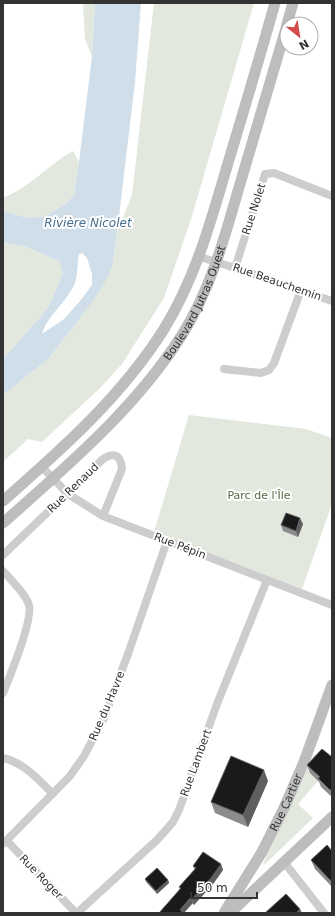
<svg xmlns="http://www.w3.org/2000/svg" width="335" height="916" font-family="'DejaVu Sans',sans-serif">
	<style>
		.green { fill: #e2e8dd }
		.water { fill: #cfdee9; fill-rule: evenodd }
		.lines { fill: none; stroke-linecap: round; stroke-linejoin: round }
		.street { stroke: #cdcdcd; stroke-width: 8 }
		.secondary { stroke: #bdbdbd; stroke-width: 11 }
		.wall { fill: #8c8c8c }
		.shaded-wall { fill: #5f5f5f }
		.building { fill: #1a1a1a; stroke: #5f5f5f }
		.labels { text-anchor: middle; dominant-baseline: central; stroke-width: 4; stroke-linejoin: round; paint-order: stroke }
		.street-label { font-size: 11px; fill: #333; stroke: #fff }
		.park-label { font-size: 11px; fill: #546a44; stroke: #fff }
		.water-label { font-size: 12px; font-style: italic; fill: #486f8d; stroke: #fff }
	</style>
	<rect width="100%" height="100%" fill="#fff"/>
	<path class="green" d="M83 3H95L92 56 85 39Z
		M154 3H254L192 216 164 298 122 364 99 389 42 442 28 439 3 462V395L49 358 87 309 112 267 117 233 132 195Z
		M73 151 79 162 74 195 63 206 46 216 28 218 3 211V198C30 187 48 165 73 151Z
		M3 242 26 247 59 261 63 274 48 308 3 359Z
		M189 415 306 429 332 438V504L302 589 154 532Z
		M314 755 325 757 311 774 318 781 298 804 313 818 264 865 263 864Z"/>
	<path class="water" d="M95 3H141L135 82 117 233 112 267 103 286 87 309 49 358 3 395V359L48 308 63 274 59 261 26 247 3 242V211L28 218 46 216 63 206 74 195 79 162 92 56ZM82 253 87 258 92 274V285L80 301 64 319 42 334C47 316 66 303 74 285 78 277 77 264 79 254Z"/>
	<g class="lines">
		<path class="street" d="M200 257 235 268 332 301
			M235 268 265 174 274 173 332 196
			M224 369 261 373 269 370 274 363 301 290
			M42 467 68 494 103 516 332 605
			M3 555 103 459C114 452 121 455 122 469L103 516
			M3 571C10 579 26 594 29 605 33 621 10 676 3 693
			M3 758C24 763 38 779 53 794
			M7 841 76 913
			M3 844 70 776 84 756 104 718 128 654 167 541
			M284 862 324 913
			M77 913 157 840 173 822 179 810 217 704 267 580"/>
		<g class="secondary">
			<path d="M287 24 293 3"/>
			<path d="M3 501C62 449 122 396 164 329 196 277 211 221 228 163 244 110 260 56 275 3"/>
			<path id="s1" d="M3 523C67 466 135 409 182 335 211 289 225 236 240 184 256 131 271 78 287 25"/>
			<path id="s2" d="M224 913 262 852 284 808 304 762 332 685"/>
			<path d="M230 913 332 817"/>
		</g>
	</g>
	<path class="wall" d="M303 524 298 537 283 531 281 525Z
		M332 757V797L321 787 319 782 310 773 307 765Z
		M268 781 248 827 215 813 211 802Z
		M332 851V887L315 869 311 860Z
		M221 864 223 870 213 884 194 905 180 890 179 887 195 870 193 866Z
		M145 879 168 880 169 883 157 894 146 882Z"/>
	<path class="shaded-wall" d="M300 518 303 524 298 537 296 531Z
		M264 770 268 781 248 827 243 815Z
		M221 864 223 870 213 884 194 905 192 899Z
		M168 880 169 883 157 894 156 891Z
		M191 897 193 903 184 913H180V910Z
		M300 909 302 913H296Z"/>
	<path class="building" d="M286 513 300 518 296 531 281 525Z
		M322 749 332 757V767L331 768 332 769V788L330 790 318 778 320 777 307 765Z
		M231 756 264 770 243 815 211 802Z
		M327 845 332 851V882L311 860Z
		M203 852 221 864 211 878 192 899 191 897 180 910 182 911 180 913H159L181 888 179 887 196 868 193 866Z
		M157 868 168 880 156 891 145 879Z
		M286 894 300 909 296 913H265Z"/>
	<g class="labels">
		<g class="street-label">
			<text transform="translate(254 209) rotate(-72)">Rue Nolet</text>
			<text transform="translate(277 282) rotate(19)">Rue Beauchemin</text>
			<text stroke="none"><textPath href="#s1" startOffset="295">Boulevard Jutras Ouest</textPath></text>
			<text transform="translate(73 488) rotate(-44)">Rue Renaud</text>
			<text transform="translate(180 546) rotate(21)">Rue Pépin</text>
			<text transform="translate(107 706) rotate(-67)">Rue du Havre</text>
			<text transform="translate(196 763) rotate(-70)">Rue Lambert</text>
			<text stroke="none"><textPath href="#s2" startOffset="127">Rue Cartier</textPath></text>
			<text transform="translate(41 877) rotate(46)">Rue Roger</text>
		</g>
		<g class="park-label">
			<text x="259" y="495">Parc de l'Île</text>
		</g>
		<g class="water-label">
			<text x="88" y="223">Rivière Nicolet</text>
		</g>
	</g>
	<rect width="335" height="916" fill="none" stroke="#333333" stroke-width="8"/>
	<g transform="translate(299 36) rotate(150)"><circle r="19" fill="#ffffff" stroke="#adadad"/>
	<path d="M0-3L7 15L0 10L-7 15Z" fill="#d44b4f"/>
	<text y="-6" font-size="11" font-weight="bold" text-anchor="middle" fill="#333333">N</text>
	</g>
	<path d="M191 892v6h66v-6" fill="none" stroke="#333333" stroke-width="2"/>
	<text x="197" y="892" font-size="12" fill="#333333" stroke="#ffffff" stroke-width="3" paint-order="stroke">50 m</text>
</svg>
